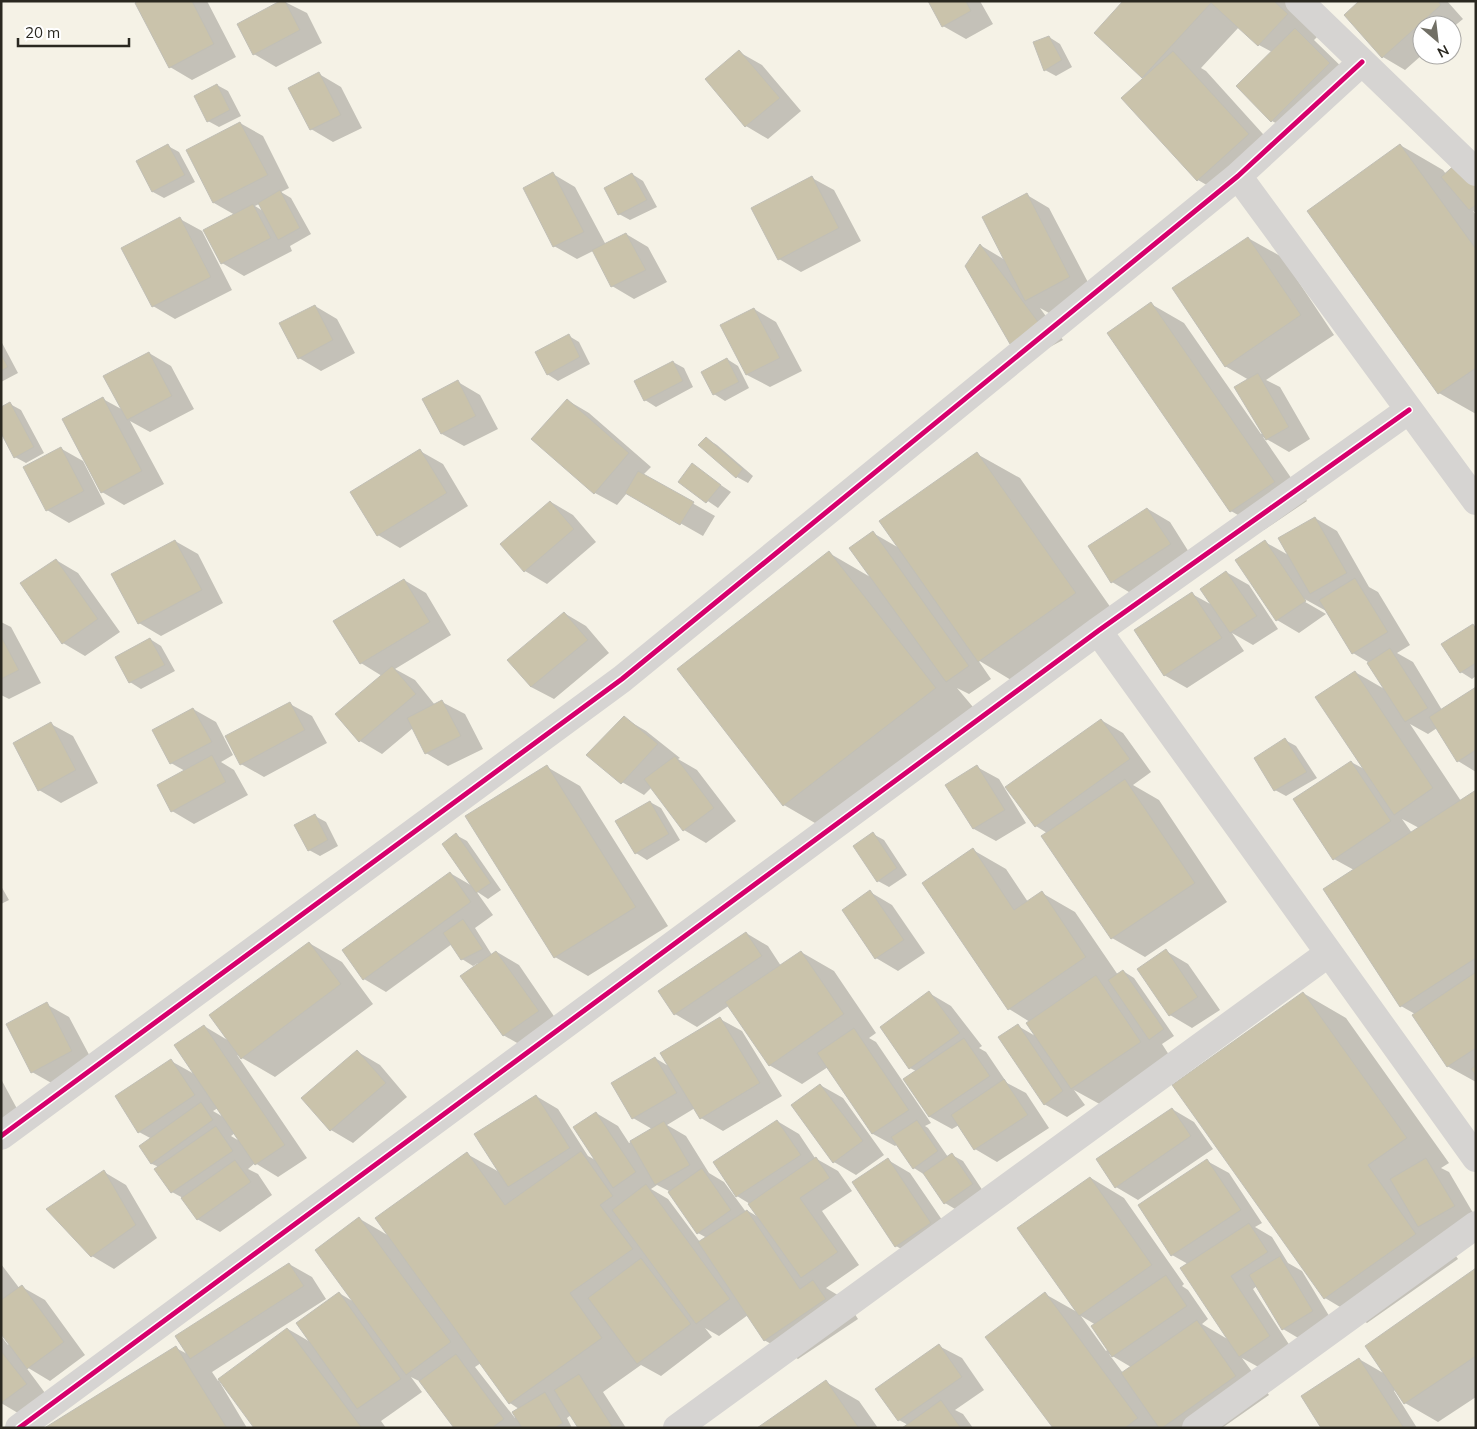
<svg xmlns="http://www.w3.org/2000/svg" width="1477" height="1429" font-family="Mulish,sans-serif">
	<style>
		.shadow { fill: #0003; fill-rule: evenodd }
		.building { fill: #cac3ab; stroke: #c1bfb6 }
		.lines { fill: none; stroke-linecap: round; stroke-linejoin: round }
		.minor { stroke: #d6d4d2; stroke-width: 28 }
		.cycleway-casing { stroke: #fff; stroke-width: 8 }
		.cycleway { stroke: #d6006c; stroke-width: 5 }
	</style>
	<rect width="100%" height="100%" fill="#f5f2e6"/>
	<path class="shadow" d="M141 1H207L236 57 192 80 170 67Z
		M283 1 307 13 322 43 276 67 254 54Z
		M929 1H980L993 24 966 39 943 26Z
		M1125 1H1285L1320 34 1314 40 1352 77 1294 133 1272 121V52L1259 45 1239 27 1201 68 1206 71 1281 154 1231 199 1198 180 1123 98 1145 78 1143 77Z
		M1361 1H1447L1463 19 1452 28V25H1422V55L1405 70 1383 57Z
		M1049 37 1060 44 1072 67 1056 76 1045 70Z
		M739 52 762 65 801 111 768 139 746 126Z
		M319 74 341 87 362 128 333 142 311 129Z
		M217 85 228 91 241 116 219 127 208 121Z
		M240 123 263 136 289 188 281 192 291 198 311 234 290 246 292 251 244 276 222 263 235 215 214 203 187 151ZM259 204 263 211 255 206Z
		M1400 145 1443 170 1446 174 1476 180V213L1473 211 1476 215V414L1439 393 1309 211Z
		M168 146 179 152 195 182 164 198 153 192 138 161Z
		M553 174 575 187 606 245 626 234 648 247 667 282 634 299 612 286 593 251 577 259 554 246Z
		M632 174 643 181 657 207 630 220 619 214Z
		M812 178 834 190 861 241 801 272 779 259Z
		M1027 195 1049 208 1092 290 1049 313 1040 308 1063 340 1033 356 1011 343 967 266 980 245 1005 260Z
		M180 219 202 231 232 290 175 319 153 306Z
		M1248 238 1282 257 1334 335 1266 380 1280 387 1310 439 1289 452 1263 437 1307 501 1264 530 1231 511 1151 304 1184 323 1261 434 1263 433 1249 380 1225 366Z
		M315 306 337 319 355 353 321 371 299 358Z
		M754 309 776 322 802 371 770 387 747 375 722 326Z
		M569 336 579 342 590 364 558 381 547 374Z
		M1 341 18 373 1 382Z
		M149 353 171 366 194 409 150 432 130 421 164 484 124 505 102 492 103 399 123 410Z
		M727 359 738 366 749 388 725 401 714 394Z
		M673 362 684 368 693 387 656 407 645 400Z
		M458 382 480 395 498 429 464 446 442 434Z
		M567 400 589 413 651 467 643 475 715 516 703 536 627 493 617 505 595 493Z
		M10 404 21 410 44 453 26 463 15 457Z
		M706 438 717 445 753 476 748 483 737 477 700 445Z
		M60 448 83 461 105 504 69 523 47 510Z
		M420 451 443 464 468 506 400 548 378 535Z
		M977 454 1020 478 1118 618 1021 686 978 660 991 679 969 694 957 688 978 713 827 830 784 805 829 553 872 578 873 533 899 548Z
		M692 465 731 492 718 508 680 482Z
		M551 502 573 515 596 542 547 584 525 571Z
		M1148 509 1170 522 1192 557 1134 595 1112 582Z
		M1315 518 1337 531 1369 587 1378 592 1410 645 1397 653 1413 662 1442 710 1476 688V772L1458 761 1437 728 1428 734 1410 724 1461 801 1476 791V1082L1447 1066 1415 1014 1401 1006 1354 870 1334 859 1351 762 1366 770 1355 672 1386 690 1368 662 1353 653 1328 612 1301 597 1300 599 1326 614 1299 633 1277 620 1265 542 1290 556ZM1402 819 1408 822 1419 828 1412 833Z
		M175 541 198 554 223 603 161 636 139 623Z
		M56 560 78 573 120 632 85 656 63 643Z
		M1226 572 1249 585 1278 629 1253 645 1232 633 1244 651 1187 688 1164 675 1192 594 1212 605Z
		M404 580 426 593 451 635 395 669 415 680 435 705 442 702 465 714 483 749 448 766 426 753 413 728 382 754 360 741 382 676 361 663Z
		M564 613 586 626 609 653 554 699 531 687Z
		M1 622 11 627 41 683 9 699 1 695Z
		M1473 625 1476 627V676L1472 679 1461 672Z
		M150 639 161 646 175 671 141 689 130 682 117 657Z
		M290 704 312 716 327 743 264 777 241 764Z
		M193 709 216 722 233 755 221 762 234 770 248 795 194 824 172 811 185 771 171 763 154 730Z
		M624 718 646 731 680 758 678 759 697 770 736 821 706 843 684 830 652 787 644 795 622 782Z
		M1101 720 1123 733 1151 772 1133 785 1159 800 1227 902 1145 957 1112 938 1047 833 1036 826Z
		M51 724 73 736 98 783 61 803 39 790Z
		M1285 740 1296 746 1317 778 1286 796 1275 790Z
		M547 767 580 786 668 926 588 976 555 957Z
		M977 767 999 779 1026 823 996 841 974 829 947 785Z
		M650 802 661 808 680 840 647 860 636 853 617 821Z
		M315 816 326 822 338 846 320 856 309 850Z
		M873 834 884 840 907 875 889 887 878 881Z
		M456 835 467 841 501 890 488 899 476 891 493 915 475 928 492 955 497 952 519 965 560 1025 526 1048 503 1035 478 963 473 966 462 959 452 944 386 992 364 979 450 873 474 887Z
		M973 850 1006 869 1028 902 1042 893 1075 912 1118 975 1123 971 1134 978 1174 1036 1162 1044 1173 1061 1105 1107 1074 1090 1085 1105 1067 1117 1044 1104 1018 1026 1037 1037 1030 1022 1009 1009Z
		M1 886 9 900 1 904Z
		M870 892 892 905 925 953 898 971 876 958Z
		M746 933 768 946 781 966 801 952 834 971 876 1033 869 1038 876 1042 931 1123 925 1126 928 1128 948 1157 952 1155 963 1161 983 1191 955 1209 945 1203 925 1175 914 1168 898 1144 895 1146 873 1134 828 1067 802 1084 769 1065 730 1005 697 1027 675 1014Z
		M309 943 342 962 373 1004 275 1077 237 1055 307 1158 278 1177 255 1163 248 1169 258 1174 272 1195 220 1232 197 1219 183 1198 172 1192 156 1169 159 1167 152 1164V1139L139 1132 171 1061 196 1075 204 1026 229 1041ZM218 1108 225 1118 213 1111ZM235 1133 241 1142 231 1136Z
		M1166 951 1188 964 1220 1010 1192 1028 1170 1015Z
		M929 993 951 1006 982 1046 979 1048 986 1052 1007 1083 1026 1093 1049 1128 997 1162 975 1149 959 1125 952 1129 930 1117 916 1071 910 1068Z
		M1303 993 1346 1018 1449 1163 1441 1168 1449 1172 1476 1218 1444 1238 1458 1259 1367 1323 1325 1298Z
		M46 1004 69 1017 94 1064 55 1085 32 1072Z
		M720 1019 742 1031 782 1096 723 1131 701 1118 695 1108 667 1125 686 1136 709 1173 724 1182 746 1212 748 1211 760 1218 750 1204 737 1196 715 1162 777 1121 799 1134 815 1158 838 1171 852 1191 822 1211 859 1265 826 1288 846 1300 858 1319 798 1359 764 1340 748 1315 719 1336 705 1328 712 1337 661 1376 641 1365 603 1392 626 1428H580L571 1415 567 1418 572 1428H456L423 1383 411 1377 422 1392 381 1421 386 1428H255L220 1380 219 1381 247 1428H48L176 1348 189 1355 289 1264 312 1277 326 1299 212 1372 218 1381 288 1329 312 1343 339 1293 354 1302 360 1219 389 1236 467 1154 501 1173 536 1096 558 1109 588 1156 597 1161 596 1113 618 1126 629 1143 652 1129 633 1118 655 1058 670 1067ZM657 1185 669 1191 698 1233 707 1238 700 1242 668 1199 651 1189ZM481 1363 510 1403 519 1409 515 1418 475 1367Z
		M358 1052 380 1065 407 1097 353 1143 331 1130 303 1098Z
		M1 1079 22 1118 1 1128Z
		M820 1085 843 1098 884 1155 856 1175 834 1162Z
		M1172 1109 1194 1122 1213 1149 1138 1200 1116 1187Z
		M888 1160 910 1173 953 1236 919 1259 896 1246 854 1182Z
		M1207 1161 1229 1173 1262 1223 1255 1227 1272 1237 1288 1263 1302 1271 1334 1324 1305 1342 1283 1329 1257 1286 1253 1289 1292 1349 1262 1369 1242 1358 1269 1395 1222 1428H1054L1045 1294 1077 1312 1091 1178 1124 1198 1184 1284 1182 1286 1188 1290 1208 1319 1202 1324 1229 1340 1188 1264 1172 1255ZM1081 1316 1096 1325 1108 1349 1106 1351ZM1109 1354 1131 1367 1123 1373Z
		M104 1172 126 1185 157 1238 114 1269 92 1256Z
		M1 1264 20 1289 22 1287 45 1300 85 1355 50 1381 25 1366 48 1397 23 1416 1 1403V1336L8 1345 10 1344 1 1332Z
		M1476 1270V1397L1438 1422 1405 1403 1396 1389 1394 1391 1417 1428H1323L1359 1359 1385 1374Z
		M939 1346 962 1358 984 1390 955 1410 963 1414 973 1428H904L908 1425 899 1420 877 1389Z
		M826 1382 859 1401 878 1428H760Z"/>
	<path class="building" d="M138 1H192L214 44 169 68 135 3Z
		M280 1H285L300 30 253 55 237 24Z
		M928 1H966L971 11 942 27Z
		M1123 1H1274L1288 14 1258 46 1211 3 1142 78 1094 33Z
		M1359 1H1438L1441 5 1382 58 1344 15Z
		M1295 28 1330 63 1271 122 1236 86Z
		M1049 36 1062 60 1044 71 1033 42Z
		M739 50 780 98 745 127 705 79Z
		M1173 51 1249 134 1197 181 1121 98Z
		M319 72 341 115 310 130 288 88Z
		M217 84 230 110 207 122 194 96Z
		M240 122 268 175 213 203 186 150Z
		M168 144 185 175 152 192 136 161Z
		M1400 144 1476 249V368L1438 394 1307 211Z
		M1457 163 1476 185V205L1469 210 1441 177Z
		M553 172 584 232 553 247 523 188Z
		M632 173 647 200 618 215 604 188Z
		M812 176 839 228 778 260 751 208Z
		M280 190 300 228 278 240 258 203Z
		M1027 193 1070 277 1025 301 982 217Z
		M253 204 271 238 221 264 203 230Z
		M180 217 211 277 152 307 121 248Z
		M626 233 646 270 611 287 592 250Z
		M1248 237 1301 315 1225 367 1172 288Z
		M980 244 1042 327 1010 344 965 266Z
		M1151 302 1275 482 1230 512 1107 333Z
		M315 305 333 340 298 359 279 323Z
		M754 308 780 358 746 375 720 325Z
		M569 334 580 357 547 375 535 352Z
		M149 352 172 396 127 420 103 376Z
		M1 354 8 367 1 371Z
		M727 358 739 382 713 395 701 372Z
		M673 361 683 381 644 401 634 381Z
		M1258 373 1289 427 1266 440 1234 387Z
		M458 380 476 416 441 434 422 399Z
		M103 397 142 471 101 493 62 419Z
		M567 399 629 453 594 494 531 439Z
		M10 402 34 447 14 458 1 433V407Z
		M706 437 743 469 736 478 698 445Z
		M61 447 84 491 46 511 23 467Z
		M420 449 447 493 377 536 350 492Z
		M977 452 1076 593 978 662 879 521Z
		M692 463 721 485 706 503 678 482Z
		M638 471 694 502 680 525 625 493Z
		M550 501 574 529 524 572 500 544Z
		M1147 508 1171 544 1111 583 1088 546Z
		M1315 517 1347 573 1310 594 1278 538Z
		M873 531 969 666 946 682 849 548Z
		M175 540 202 590 138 624 111 574Z
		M1265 540 1306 601 1276 621 1235 560Z
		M829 551 936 688 783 806 677 669Z
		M56 559 98 619 62 644 20 583Z
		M1226 571 1257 616 1230 633 1200 589Z
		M1355 578 1388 632 1352 654 1319 600Z
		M404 579 430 622 360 664 333 621Z
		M1192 592 1222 638 1164 676 1134 630Z
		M564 612 588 640 531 687 507 660Z
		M1473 624 1476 629V663L1460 673 1441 644Z
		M1 636 19 670 1 679Z
		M150 638 165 665 129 683 115 657Z
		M1390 648 1428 708 1405 722 1367 663Z
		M392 666 416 694 359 742 335 714Z
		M1355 671 1433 788 1394 815 1315 697Z
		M1476 687V750L1457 762 1429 717Z
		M442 700 461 736 425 754 407 718Z
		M290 702 305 730 240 765 225 736Z
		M193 708 212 742 170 764 152 730Z
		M624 716 658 744 621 784 586 755Z
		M1101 719 1130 759 1035 827 1005 787Z
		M51 722 76 770 38 791 13 743Z
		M1285 738 1307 772 1274 791 1254 758Z
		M212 755 226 782 171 812 157 785Z
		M675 756 714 808 683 831 644 779Z
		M1351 761 1391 821 1333 860 1293 799Z
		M547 765 636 907 554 958 465 816Z
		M977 765 1005 810 973 829 945 785Z
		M1125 779 1195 883 1111 939 1041 836Z
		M1476 790V958L1400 1007 1323 889Z
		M650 801 669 834 635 854 615 821Z
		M315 814 328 840 308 851 294 825Z
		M873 832 897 868 877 882 853 846Z
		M456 833 491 883 476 893 442 844Z
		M973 848 1014 910 1042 891 1086 957 1008 1010 922 883Z
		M450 872 471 902 363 980 342 950Z
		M870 890 904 940 875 959 842 910Z
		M463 919 483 949 461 960 443 933Z
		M746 932 762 956 674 1015 658 991Z
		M309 942 341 984 241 1059 209 1015Z
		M1166 949 1198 997 1169 1016 1137 969Z
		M496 951 539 1011 503 1036 460 976Z
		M801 951 844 1014 769 1066 725 1002Z
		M1123 970 1164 1029 1149 1040 1108 980Z
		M1476 972V1048L1447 1067 1412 1015Z
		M1096 975 1141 1042 1071 1089 1026 1023Z
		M929 991 960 1033 909 1069 880 1027Z
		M1303 992 1407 1138 1368 1165 1416 1234 1324 1299 1172 1085Z
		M47 1002 72 1051 31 1073 6 1024Z
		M720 1017 760 1083 700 1119 660 1053Z
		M1018 1024 1063 1091 1044 1105 998 1037Z
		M204 1025 285 1145 255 1165 174 1045Z
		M854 1028 909 1110 872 1134 817 1053Z
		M964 1038 990 1076 929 1117 903 1079Z
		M357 1050 386 1083 330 1131 301 1098Z
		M655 1057 677 1093 632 1119 611 1083Z
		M171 1059 195 1095 138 1133 115 1096Z
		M1476 1065V1076L1471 1069Z
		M1004 1079 1028 1115 974 1150 951 1115Z
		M820 1084 863 1141 833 1163 791 1105Z
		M536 1095 570 1148 508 1187 474 1134Z
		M201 1102 213 1120 151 1164 139 1146Z
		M1172 1108 1191 1136 1115 1188 1096 1159Z
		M596 1112 636 1172 613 1188 573 1127Z
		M777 1120 801 1155 736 1197 713 1162Z
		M917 1120 938 1151 913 1169 891 1137Z
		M664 1121 690 1165 655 1185 630 1141Z
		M216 1126 233 1151 171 1193 154 1169Z
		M581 1151 613 1196 600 1205 633 1249 570 1293 602 1338 509 1404 375 1218 467 1152 505 1205Z
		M952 1153 973 1184 944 1204 923 1173Z
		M816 1157 830 1178 800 1198 838 1252 801 1278 748 1204Z
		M888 1158 931 1223 895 1247 852 1182Z
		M1426 1158 1455 1206 1418 1227 1390 1179Z
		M1207 1159 1241 1210 1171 1256 1138 1205Z
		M235 1160 251 1182 197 1220 181 1198Z
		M702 1168 731 1210 697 1234 668 1192Z
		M104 1170 136 1225 91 1257 46 1209Z
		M1090 1177 1152 1265 1079 1316 1017 1228Z
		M646 1184 730 1299 696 1324 612 1210Z
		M747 1210 800 1289 813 1280 826 1299 764 1341 698 1242Z
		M359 1217 451 1342 406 1375 315 1250Z
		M1249 1223 1268 1252 1231 1276 1270 1336 1239 1357 1180 1268Z
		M1280 1256 1313 1311 1282 1330 1249 1275Z
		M641 1258 691 1324 637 1364 588 1298Z
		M289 1263 304 1286 190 1359 175 1336Z
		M1476 1268V1356L1404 1404 1365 1346Z
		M1166 1275 1187 1306 1112 1357 1091 1326Z
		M22 1285 64 1342 27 1369 1 1334V1300Z
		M339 1292 401 1379 357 1409 296 1323Z
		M1045 1292 1138 1418 1125 1428H1053L985 1337Z
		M1197 1320 1236 1376 1162 1428H1159L1121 1373Z
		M287 1328 362 1428H254L218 1379Z
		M939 1344 962 1377 898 1421 875 1389Z
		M176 1346 227 1428H46V1427Z
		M1 1351 27 1384 1 1403Z
		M456 1354 504 1419 492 1428H454L419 1381Z
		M1359 1358 1404 1428H1321L1301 1396Z
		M579 1374 612 1426 609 1428H578L554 1390Z
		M826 1380 859 1428H757Z
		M545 1392 563 1423 555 1428H522L512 1412Z
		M941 1400 961 1428H902Z"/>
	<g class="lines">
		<path class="minor" d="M1299 1 1476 172
			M1238 176 1476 501
			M1098 631 1476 1158
			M1 1136 622 679 1238 176 1362 62
			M19 1428 1098 631 1409 410
			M677 1428 1329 953
			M1196 1428 1476 1225"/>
		<defs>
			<path id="cycleway" d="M1 1136 622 679 1238 176 1362 62
				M19 1428 1098 631 1409 410"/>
		</defs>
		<use href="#cycleway" class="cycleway-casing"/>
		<use href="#cycleway" class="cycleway"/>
	</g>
	<rect width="1477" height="1429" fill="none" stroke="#2a2820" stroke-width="5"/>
	<g transform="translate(1437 40) rotate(152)"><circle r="24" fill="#ffffff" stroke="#aaa9a6"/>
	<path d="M0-4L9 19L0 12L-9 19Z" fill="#716f65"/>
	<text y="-8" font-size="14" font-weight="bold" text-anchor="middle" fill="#2a2820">N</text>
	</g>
	<path d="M18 38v8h111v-8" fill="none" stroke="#2a2820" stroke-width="2.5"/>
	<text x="25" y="38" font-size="15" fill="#2a2820" stroke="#ffffff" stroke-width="4" paint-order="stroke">20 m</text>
</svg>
